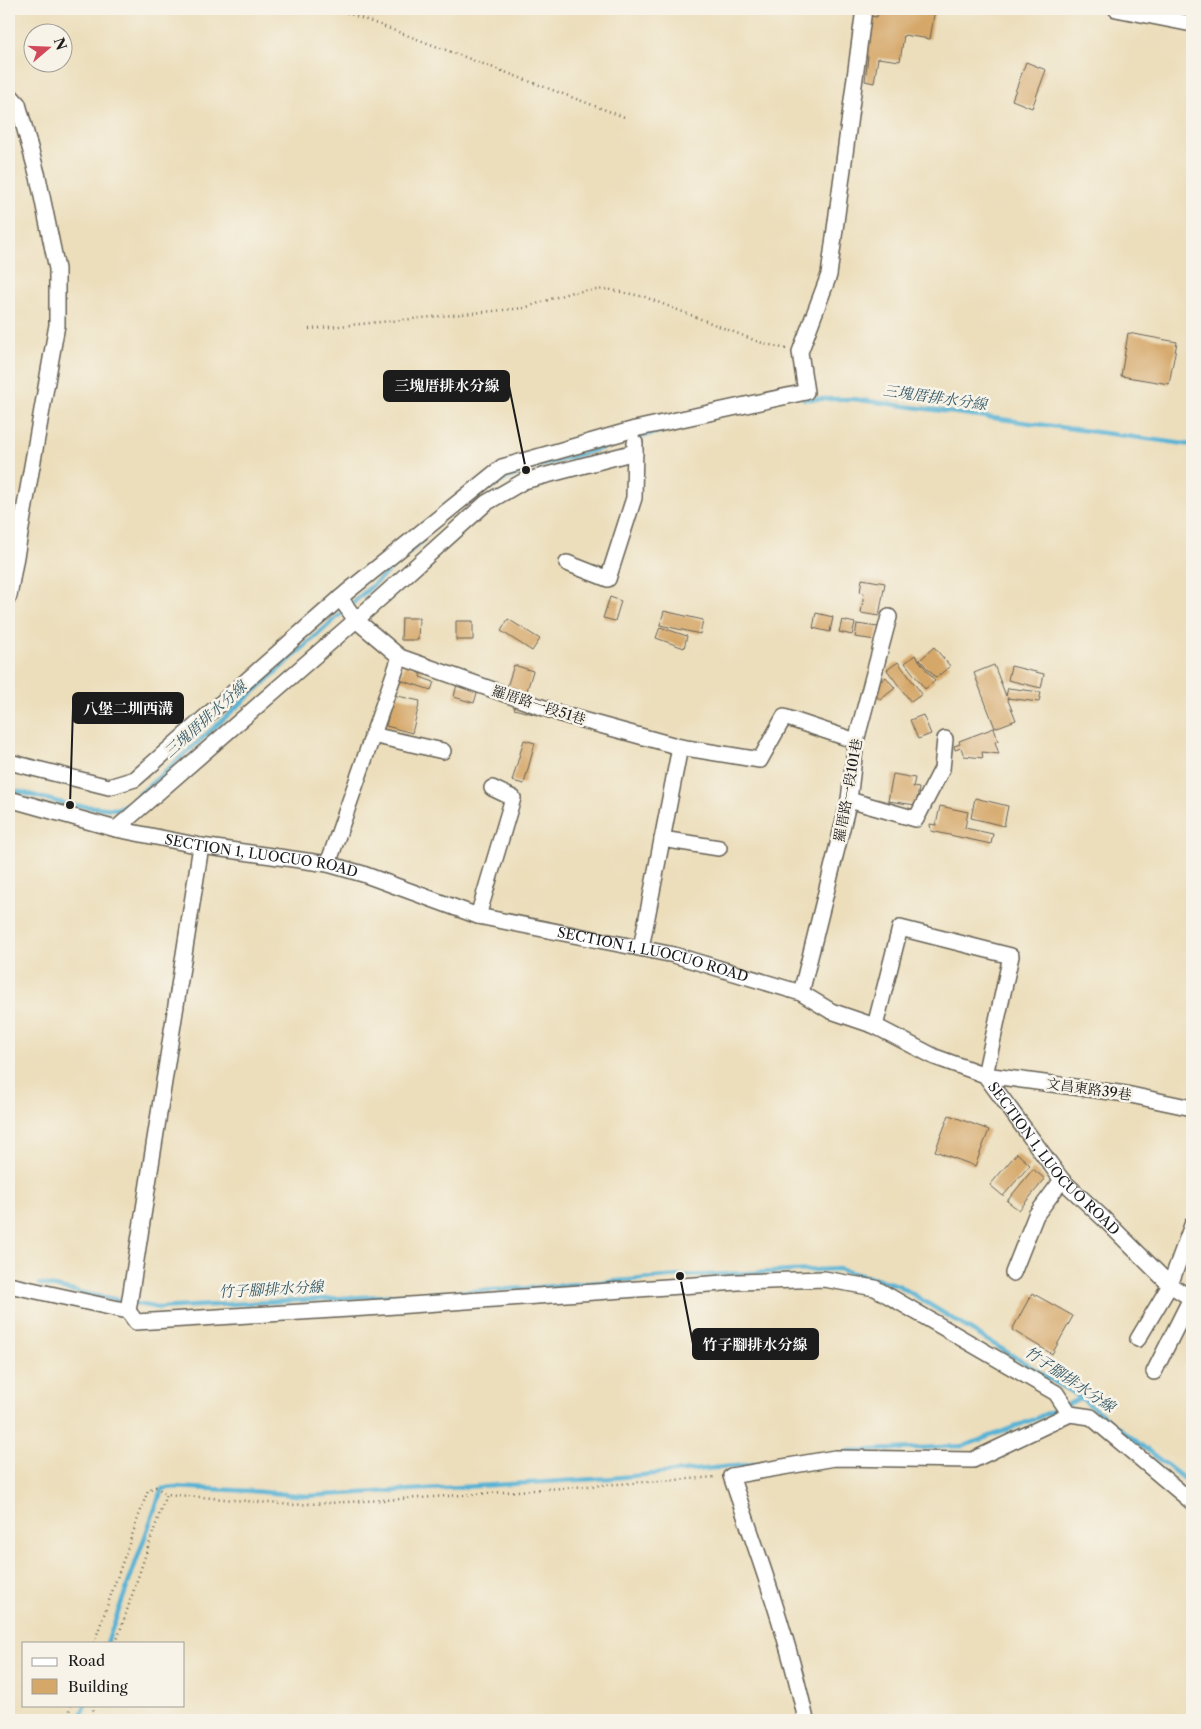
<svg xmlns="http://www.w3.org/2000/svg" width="1201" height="1729" font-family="'Libre Caslon Text','Noto Serif TC',serif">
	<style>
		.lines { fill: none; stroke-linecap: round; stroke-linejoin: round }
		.stream { stroke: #56b2d4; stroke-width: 4.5 }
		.building { fill: #d5a769 }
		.minor-casing { stroke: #656054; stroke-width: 18 }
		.path { stroke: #656054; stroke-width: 2.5; stroke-dasharray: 1 4; stroke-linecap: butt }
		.minor { stroke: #fff; stroke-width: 15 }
		.labels { text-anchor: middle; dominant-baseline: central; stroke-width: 5; stroke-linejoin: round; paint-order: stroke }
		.street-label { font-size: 14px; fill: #1c1c1c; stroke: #f7f3e8 }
		.water-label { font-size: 15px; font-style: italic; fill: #335866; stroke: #f7f3e8 }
		.leader { fill: none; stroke: #1c1c1c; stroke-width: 2 }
		.callout-dot { fill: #1c1c1c; stroke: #f7f3e8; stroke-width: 2 }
		.callout { fill: #1c1c1c; stroke: #1c1c1c; stroke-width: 2 }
		.callout-label { font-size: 15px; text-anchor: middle; font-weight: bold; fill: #fff }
	</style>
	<rect width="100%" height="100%" fill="#f7f3e8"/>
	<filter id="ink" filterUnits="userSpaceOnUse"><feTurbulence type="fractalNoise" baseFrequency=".02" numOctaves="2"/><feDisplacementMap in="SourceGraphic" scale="10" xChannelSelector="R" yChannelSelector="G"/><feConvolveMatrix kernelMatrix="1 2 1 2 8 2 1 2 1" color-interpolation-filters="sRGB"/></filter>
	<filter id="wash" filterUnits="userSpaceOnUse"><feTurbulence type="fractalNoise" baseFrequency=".0096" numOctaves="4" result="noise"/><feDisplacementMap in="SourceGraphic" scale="20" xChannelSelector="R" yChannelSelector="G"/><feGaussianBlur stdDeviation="1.12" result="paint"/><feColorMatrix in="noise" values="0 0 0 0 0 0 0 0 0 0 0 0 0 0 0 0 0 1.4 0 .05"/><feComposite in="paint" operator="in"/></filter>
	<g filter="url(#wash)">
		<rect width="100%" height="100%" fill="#ecdebb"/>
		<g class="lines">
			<path class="stream" d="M804 399H853L1192 445
				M481 492 526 470 668 429
				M9 789 70 805 116 809 131 802 423 540
				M39 1284 158 1308 527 1288 680 1276 838 1269 898 1285 1081 1398 1192 1485
				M848 1451 964 1446 1032 1420 1081 1398
				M107 1643 162 1489 174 1487 251 1491 308 1496 612 1478 756 1464
				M79 1720 85 1705"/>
		</g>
		<g id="blocks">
			<path class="building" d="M878 9H935L930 39 904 35 900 61 878 58 874 83 865 81 868 56 864 55 870 16 877 17Z
				M1026 62 1046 70 1032 108 1012 100Z
				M1128 333 1177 342 1169 384 1121 376Z
				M862 579 885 583 879 616 861 613 864 593 860 592Z
				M610 597 621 601 615 621 603 618Z
				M664 611 703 620 700 634 660 625Z
				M816 613 833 617 830 632 813 628Z
				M402 618H419L418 640H401Z
				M508 619 540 639 532 651 501 631Z
				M842 620 855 623 852 635 839 632Z
				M456 621H473V640H456Z
				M857 624 878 627 876 640 855 637Z
				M660 627 687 636 684 648 656 638Z
				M934 647 950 666 936 678 920 660Z
				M915 655 935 681 925 689 905 663Z
				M898 662 922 694 911 702 887 670Z
				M405 665 423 669 420 677 434 682 431 690 400 680Z
				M514 665 533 671 525 697 506 690Z
				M994 665 1006 696 1008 688 1041 692 1039 702 1007 698 1016 720 995 728 974 673Z
				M1011 666 1044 674 1041 688 1008 680Z
				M886 677 895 688 880 700 871 689Z
				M457 684 478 690 474 703 454 697Z
				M393 695 420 701 412 733 386 726Z
				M516 701 543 708 541 716 514 709Z
				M923 715 931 734 918 739 910 720Z
				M994 728 998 741 995 742 999 754 982 752 983 758 964 756 961 748 955 750 954 746 960 744 959 741Z
				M524 740 535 743 524 784 512 781Z
				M893 774 915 778 913 787 919 788 916 805 888 801Z
				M975 798 1008 806 1004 826 971 818Z
				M940 806 968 812 965 828 993 834 991 844 931 831 930 824 936 825Z
				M949 1115 989 1130 975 1166 935 1151Z
				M1017 1153 1030 1165 1003 1196 990 1185Z
				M1033 1169 1045 1179 1019 1210 1007 1201Z
				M1032 1293 1073 1316 1052 1354 1012 1330Z"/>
		</g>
	</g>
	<g filter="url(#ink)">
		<use href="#blocks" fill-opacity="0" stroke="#656054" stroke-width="1"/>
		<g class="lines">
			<defs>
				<g id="minor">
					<path d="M1116 9 1192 24"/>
					<path d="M9 94 18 104 38 177 57 269V325L9 596"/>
					<path d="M567 563 608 579 634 498 635 443"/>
					<path d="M340 598 356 620 400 657 564 715 680 747 760 760 784 717 856 741"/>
					<path d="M372 735 443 751"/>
					<path d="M9 762 109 787 135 779 347 592 502 467 635 429 806 392 800 352 829 275 864 9"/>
					<path id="s1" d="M9 799 116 829 201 846 328 864 363 874 478 916 674 955 801 993 831 1011 875 1026 935 1057 985 1075 1062 1180 1102 1217 1170 1285 1192 1299"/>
					<path d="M849 800 916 819 942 769 945 739"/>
					<path d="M116 829 356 620 486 503 524 481 635 452"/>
					<path d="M662 839 719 848"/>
					<path d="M328 864 400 657"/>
					<path d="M478 916 513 798 492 788"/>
					<path d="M641 948 680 747"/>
					<path d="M801 993 849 800 856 741 889 617"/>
					<path d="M875 1026 900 928 1011 956 985 1075 1126 1094 1192 1108"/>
					<path d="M1013 1273 1036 1215 1062 1180"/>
					<path d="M9 1285 128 1311 136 1322 382 1307 738 1282 824 1279 875 1288 1056 1393 1070 1414"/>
					<path d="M128 1311 201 846"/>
					<path d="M1138 1339 1170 1285 1192 1225"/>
					<path d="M1154 1372 1191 1298"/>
					<path d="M806 1720C788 1637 759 1556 731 1476L835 1458 973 1460 1070 1414 1091 1417 1192 1502"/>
				</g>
			</defs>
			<use href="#minor" class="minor-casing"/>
			<path class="path" d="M345 9V12L627 118
				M309 329 524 308 572 292 607 289 645 297 759 342 786 349
				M94 1643 148 1490 156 1487 166 1494
				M116 1643 166 1494 292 1505 419 1498 717 1477
				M66 1720 71 1705
				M90 1720 95 1705"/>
			<use href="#minor" class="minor"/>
		</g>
	</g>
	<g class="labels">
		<g class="street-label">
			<text transform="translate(539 705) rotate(18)">羅厝路一段51巷</text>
			<text transform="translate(848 790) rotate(-80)">羅厝路一段101巷</text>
			<text stroke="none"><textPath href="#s1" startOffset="259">SECTION 1, LUOCUO ROAD</textPath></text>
			<text stroke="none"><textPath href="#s1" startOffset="664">SECTION 1, LUOCUO ROAD</textPath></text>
			<text transform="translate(1089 1089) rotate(8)">文昌東路39巷</text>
			<text stroke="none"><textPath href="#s1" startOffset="1128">SECTION 1, LUOCUO ROAD</textPath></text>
		</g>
		<g class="water-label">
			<text transform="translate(935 397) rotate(8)">三塊厝排水分線</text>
			<text transform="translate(205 719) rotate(-42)">三塊厝排水分線</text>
			<text transform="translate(271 1289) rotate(-3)">竹子腳排水分線</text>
			<text transform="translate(1070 1379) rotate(34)">竹子腳排水分線</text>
		</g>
	</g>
	<path class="leader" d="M526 470L509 386M70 805L73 708M680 1276L693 1344"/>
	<g class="callout-dot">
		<circle cx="526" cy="470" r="5"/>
		<circle cx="70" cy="805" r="5"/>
		<circle cx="680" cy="1276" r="5"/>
	</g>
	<g class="callout">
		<rect x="384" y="371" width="125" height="30" rx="5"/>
		<rect x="73" y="693" width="110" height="30" rx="5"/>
		<rect x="693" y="1329" width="125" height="30" rx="5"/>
	</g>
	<g class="callout-label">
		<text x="447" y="391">三塊厝排水分線</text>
		<text x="128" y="714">八堡二圳西溝</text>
		<text x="755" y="1350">竹子腳排水分線</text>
	</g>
	<rect width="1201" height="1729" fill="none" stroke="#f7f3e8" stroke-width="30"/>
	<rect x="22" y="1642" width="162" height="65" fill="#f7f3e8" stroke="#9f9d96"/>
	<rect x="32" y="1658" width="25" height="8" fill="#ffffff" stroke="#9f9d96"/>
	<text x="68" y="1666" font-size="15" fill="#1c1c1c">Road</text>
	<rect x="32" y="1679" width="25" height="15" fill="#d5a769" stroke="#9f9d96"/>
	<text x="68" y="1692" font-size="15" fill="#1c1c1c">Building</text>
	<g transform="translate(48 48) rotate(71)"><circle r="24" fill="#f7f3e8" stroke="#9f9d96"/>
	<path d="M0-4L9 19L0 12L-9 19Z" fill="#d1495b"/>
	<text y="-8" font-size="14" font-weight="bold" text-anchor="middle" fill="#1c1c1c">N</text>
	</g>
</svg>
